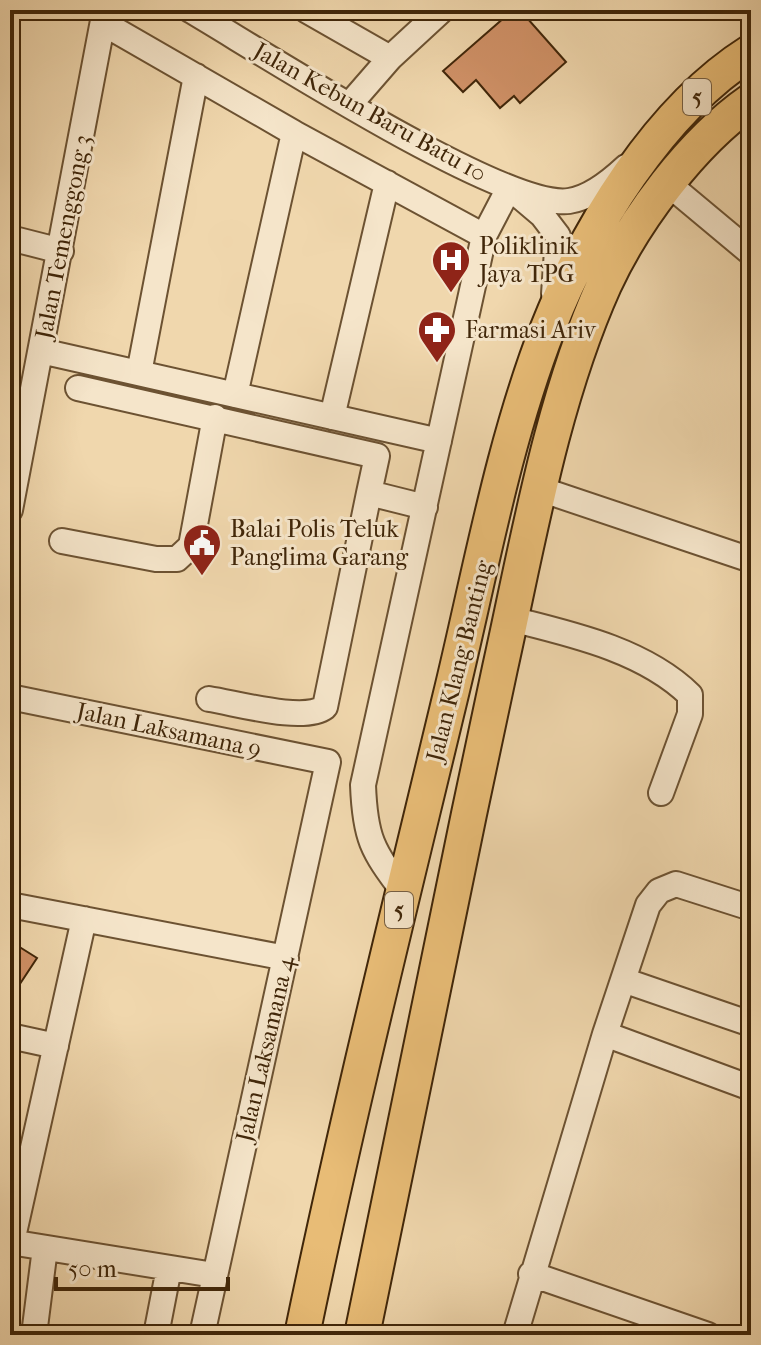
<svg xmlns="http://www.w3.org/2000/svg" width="761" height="1345" font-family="'IM FELL French Canon',serif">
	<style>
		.building { fill: #d09167; stroke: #402609; stroke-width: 2 }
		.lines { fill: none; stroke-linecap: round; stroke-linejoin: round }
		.minor-casing { stroke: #6c5232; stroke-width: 28 }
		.highway-casing { stroke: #402609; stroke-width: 38 }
		.minor { stroke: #f5e5ca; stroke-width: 24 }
		.highway { stroke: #e8bc76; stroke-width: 34 }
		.labels { text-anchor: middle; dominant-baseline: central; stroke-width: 6; stroke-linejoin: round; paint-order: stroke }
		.shield { fill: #f5e5ca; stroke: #765f43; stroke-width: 2 }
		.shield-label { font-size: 22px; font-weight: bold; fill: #402609 }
		.street-label { font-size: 24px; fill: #402609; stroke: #f5e5ca }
		.poi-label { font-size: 24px; fill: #402609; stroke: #f5e5ca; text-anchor: start }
	</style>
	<rect width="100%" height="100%" fill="#f0d7ad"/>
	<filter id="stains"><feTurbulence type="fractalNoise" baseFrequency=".0025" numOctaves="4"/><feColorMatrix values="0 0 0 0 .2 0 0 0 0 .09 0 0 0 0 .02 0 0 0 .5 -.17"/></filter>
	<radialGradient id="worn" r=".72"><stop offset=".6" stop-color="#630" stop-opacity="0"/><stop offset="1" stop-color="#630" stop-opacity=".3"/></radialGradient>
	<path class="building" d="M513 10H520L566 62 520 103 514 96 500 108 476 80 463 92 443 71Z
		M10 941 37 958 10 999Z"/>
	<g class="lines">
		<defs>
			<path id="minor" d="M190 10C257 49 505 210 569 201 590 198 611 181 626 167
				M306 10 390 58
				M103 23 294 133 484 236
				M350 104 390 58 442 10
				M666 182 751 253
				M516 193 542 215 558 236 554 294
				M10 238 61 251
				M41 351 439 441
				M139 373 196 76
				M78 388 377 456 369 493 425 507
				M235 395 294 133
				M332 417 387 183
				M540 489 751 560
				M10 510 105 10
				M62 541 156 559H177L191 546 215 417
				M511 619C571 634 644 650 690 695V714L661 793
				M10 697 328 762 202 1335
				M209 699C236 703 304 723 325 707L369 493
				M403 891C372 850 365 838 363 785L484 236 509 188
				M10 905 286 958
				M623 980 751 1024
				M605 1034 751 1088
				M10 1036 56 1046
				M10 1242 214 1275
				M12 1242 84 919
				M531 1274 708 1335
				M34 1335 45 1248
				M156 1335 169 1268
				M515 1335 605 1034 648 905 659 891 676 884 751 908"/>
			<path id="highway" d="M302 1335C346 1122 399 910 450 698 480 575 502 446 548 328 587 229 659 110 751 52
				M362 1335C408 1113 452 890 500 668 528 542 551 403 604 285 634 220 692 142 751 101"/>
		</defs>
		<use href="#minor" class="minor-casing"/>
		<use href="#highway" class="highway-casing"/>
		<use href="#minor" class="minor"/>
		<use href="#highway" class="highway"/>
	</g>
	<defs>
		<symbol id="hospital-pin" viewBox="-11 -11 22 30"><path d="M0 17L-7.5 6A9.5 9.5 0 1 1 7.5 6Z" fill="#8f2418" stroke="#f5e5ca"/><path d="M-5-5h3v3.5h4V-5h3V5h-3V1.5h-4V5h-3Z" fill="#fff"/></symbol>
		<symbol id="pharmacy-pin" viewBox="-11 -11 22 30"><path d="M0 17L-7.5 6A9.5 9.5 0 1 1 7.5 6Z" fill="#8f2418" stroke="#f5e5ca"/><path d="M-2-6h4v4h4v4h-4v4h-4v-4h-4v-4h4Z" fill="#fff"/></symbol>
		<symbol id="civic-pin" viewBox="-11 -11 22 30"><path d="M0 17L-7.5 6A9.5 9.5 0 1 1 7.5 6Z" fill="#8f2418" stroke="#f5e5ca"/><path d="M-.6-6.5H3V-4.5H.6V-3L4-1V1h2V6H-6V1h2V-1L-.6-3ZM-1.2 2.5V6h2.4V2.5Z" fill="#fff"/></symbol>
	</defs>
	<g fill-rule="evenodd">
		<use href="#hospital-pin" x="429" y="238" width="44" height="60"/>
		<use href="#pharmacy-pin" x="415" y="308" width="44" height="60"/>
		<use href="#civic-pin" x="180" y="521" width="44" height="60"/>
	</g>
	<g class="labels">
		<g class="shield">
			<rect x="683" y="79" width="28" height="36" rx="6"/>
			<rect x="385" y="892" width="28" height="36" rx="6"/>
		</g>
		<g class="shield-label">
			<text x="697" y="97">5</text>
			<text x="399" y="910">5</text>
		</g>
		<g class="street-label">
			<text transform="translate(370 112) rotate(29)">Jalan Kebun Baru Batu 10</text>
			<text transform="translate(63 237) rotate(-79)">Jalan Temenggong 3</text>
			<text transform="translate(459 661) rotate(-76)">Jalan Klang Banting</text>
			<text transform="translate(169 730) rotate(12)">Jalan Laksamana 9</text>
			<text transform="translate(265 1049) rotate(-77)">Jalan Laksamana 4</text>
		</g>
		<g class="poi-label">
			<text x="479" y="246">Poliklinik<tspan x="479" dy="28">Jaya TPG</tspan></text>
			<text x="465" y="330">Farmasi Ariv</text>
			<text x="230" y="529">Balai Polis Teluk<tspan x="230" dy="28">Panglima Garang</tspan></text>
		</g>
	</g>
	<rect width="761" height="1345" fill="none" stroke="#f0d7ad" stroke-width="40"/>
	<rect x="12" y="12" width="737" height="1321" fill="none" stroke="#402609" stroke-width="4"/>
	<rect x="20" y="20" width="721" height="1305" fill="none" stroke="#402609" stroke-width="2"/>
	<path d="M56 1277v12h172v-12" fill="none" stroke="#402609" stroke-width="4"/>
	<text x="68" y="1277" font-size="24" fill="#402609" stroke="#f5e5ca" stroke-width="6" paint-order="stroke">50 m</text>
	<rect width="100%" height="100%" filter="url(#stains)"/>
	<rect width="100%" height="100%" fill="url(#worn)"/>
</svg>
